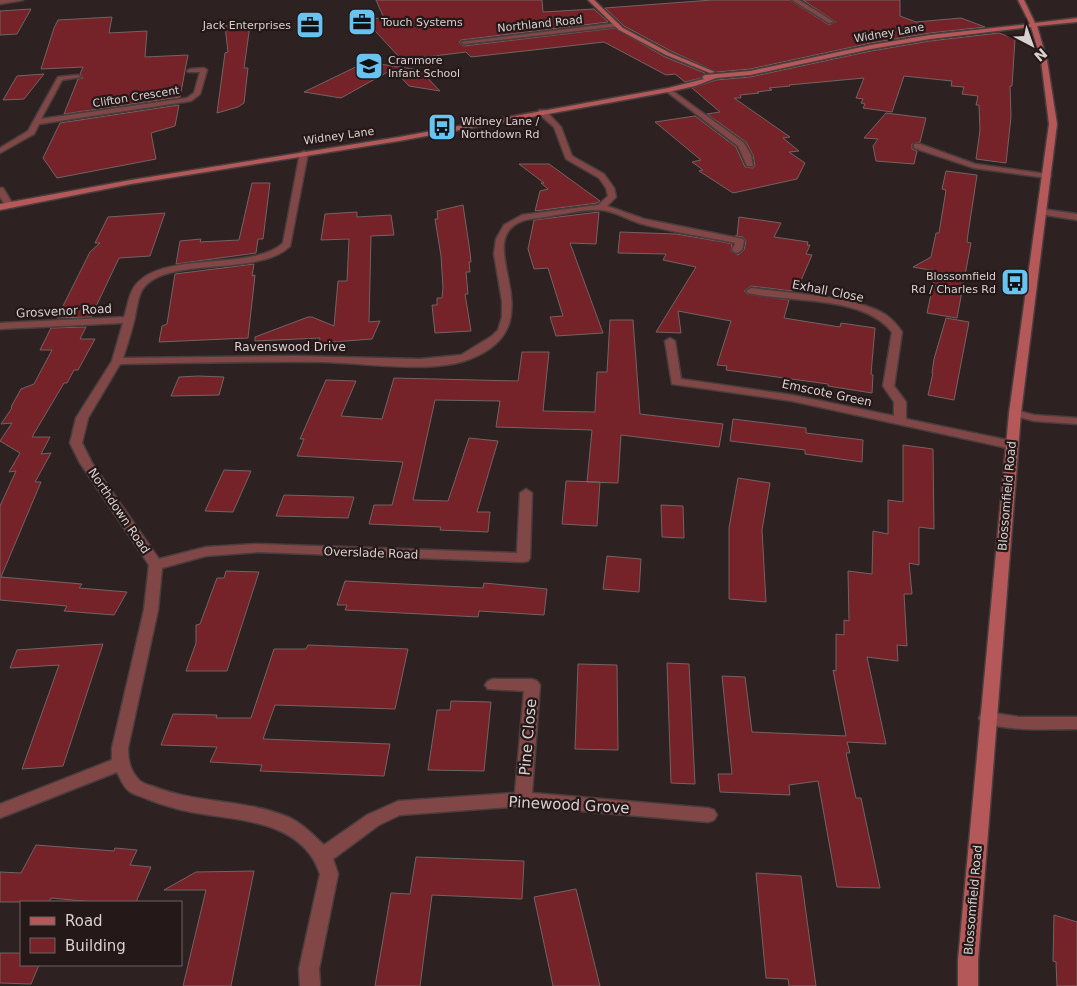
<svg xmlns="http://www.w3.org/2000/svg" width="1077" height="986" font-family="'DejaVu Sans',sans-serif">
	<style>
		.green { fill: #5f2124 }
		.building { fill: #752228; stroke: #736363 }
		.lines { fill: none; stroke-linecap: round; stroke-linejoin: round }
		.street-casing { stroke: #493d3d; stroke-width: 3 }
		.secondary-casing { stroke: #493d3d; stroke-width: 3 }
		.street { fill: #814747; fill-rule: evenodd }
		.secondary { fill: #b45859; fill-rule: evenodd }
		.labels { text-anchor: middle; dominant-baseline: central; stroke-width: 4.5; stroke-linejoin: round; paint-order: stroke }
		.far-poi-label { font-size: 11px; fill: #d9d0d0; stroke: #241818; text-anchor: start }
		.far-street-label { font-size: 11px; fill: #d9d0d0; stroke: #241818 }
		.street-label { font-size: 12px; fill: #d9d0d0; stroke: #241818 }
		.near-street-label { font-size: 15px; fill: #d9d0d0; stroke: #241818 }
	</style>
	<rect width="100%" height="100%" fill="#2e2121"/>
	<path class="green" d="M591 23 596 26 467 41V37Z"/>
	<path class="building" d="M376 0H542L543 12 594 9 608 22 461 40 459 42 464 46 615 28 665 57 705 73 701 78 685 82 675 74 666 75 604 42 471 57 466 52 402 60 364 19 384 18Z
		M712 0H790L829 25 836 22 803 0H900V16L916 22 961 18 985 27 930 33 871 43 750 69 717 72 671 51 624 26 605 8Z
		M31 9 17 34 0 35V11Z
		M112 17 109 33 147 31 145 57 188 55 180 97 64 114 78 79 83 78 80 74 83 67 41 69 54 28 58 20Z
		M250 25 244 68H248L244 103 238 107 217 113 225 53 228 52 225 26Z
		M999 33 1015 39 1012 86H1010L1011 117 1006 163 976 159 980 130 979 105H976L978 96 962 94 964 87 951 86 952 81 904 76 892 112 863 108 865 104 861 103 863 99 856 98 864 78 789 85 790 86 769 88 772 90 757 92 759 93 740 95 741 98H734L790 137 783 138 799 151 789 152 805 163 797 179 733 193 699 171 703 170 692 162 701 160 655 122 695 116 736 147 745 167 753 168 755 166 753 155 746 142 707 114 720 112 692 88 716 80 750 77 871 51 930 41Z
		M366 62 420 70 440 91 409 86 393 69 341 98 304 92Z
		M44 74 24 99 3 100 17 76Z
		M179 105 175 126 151 133 156 159 57 178 43 158 60 123Z
		M886 113 926 118 920 142 912 144V149L917 151 914 164 876 161 873 146 878 139 864 138Z
		M519 164H549L600 201 597 203 535 211 540 191 548 189 541 183H544Z
		M946 171 977 175 968 234 967 242 971 243 957 318 927 313 936 271 913 267 931 257 936 233H939L946 190 942 189Z
		M252 183H270L263 239H258L256 253 176 264 180 241 201 239 200 242 239 240Z
		M463 205 470 252 471 262H469L470 272H466L468 294H465L471 331 435 333 432 305H437V298H442L443 287 441 256 435 219H438L437 211Z
		M357 212V217L391 215 394 235 371 236 369 322 380 321 372 339 319 343 320 338 255 341V337L308 317H312L334 326 338 281H347L349 239 321 240 325 214Z
		M599 212 596 244 570 243 603 333 556 336 550 317 563 316 548 268 534 269 528 249 534 220Z
		M165 213 150 256 119 258 91 317 57 318 90 252 100 243H95L108 217Z
		M739 217 781 223 774 237 808 242 807 245H810L806 254 812 255 799 285 794 284 792 291 751 286 744 291 747 294 789 300 784 318 840 327 841 323 875 328 871 374 873 375 872 393 828 386V384L726 370 727 366 717 365 731 321 678 311 681 333 656 332 696 267 663 260 666 254 618 253 620 232 676 234 723 242 732 244 731 251 738 255 744 250 746 241 743 237 735 236H737Z
		M254 264 252 276 255 275 248 338 159 342 162 326 167 324 175 274Z
		M946 318 969 322 954 400 928 395 933 373H932L934 359Z
		M610 320H633L640 414 723 424 719 447 621 435 618 483 587 482 592 430 496 427 500 401 435 400 413 500 448 501 469 438 498 441 477 512H490L488 532 440 530 441 527 369 524 374 505H392L403 462 297 456 304 439H300L326 380 356 381 341 416 382 419 394 378 518 381 522 352H549L543 411 595 412 597 372H607Z
		M86 327 80 339H95L78 370H74L67 383H64L32 437H50L41 454 51 453 35 482H41L1 577 82 584 79 588 127 592 114 615 64 611 67 606 0 600V506L16 471 9 472 20 453 0 441 12 423 1 424 12 408 11 407 21 389 34 384 52 350H40L51 328Z
		M198 376 224 377 219 395 171 396 179 377Z
		M733 419 806 428V433L863 440 862 462 805 454V450L730 441Z
		M903 445 933 449 934 529 919 527V565L909 563 912 594H904L907 646 897 645 898 661 867 657 886 744 847 742 850 753H846L856 798H861L880 888 837 887 818 781 789 785 790 795 720 792 718 774H732L722 676 745 677 752 732 846 736 833 670 836 671V634L844 635V620L849 621 848 571 872 574 873 531 888 534V500L903 502Z
		M224 470 251 471 233 512 205 511Z
		M738 478 770 483 762 530 766 602 729 599V528Z
		M566 481 600 482 597 526 562 524Z
		M284 495 354 497 348 518 276 516Z
		M661 505 683 506 684 538 662 537Z
		M607 556 641 559 639 592 603 589Z
		M226 571 259 572 227 671H186L196 643V625L200 624 217 578H224Z
		M345 581 483 588 484 583 547 589 544 615 479 611 478 617 345 610 347 605H337Z
		M103 644 63 766 22 769 59 665 10 668 17 650Z
		M308 645 408 649 395 709 275 705 263 739 390 744 384 776 260 771 262 765 210 762 217 747 161 745 173 714 217 715 216 718H251L274 649H306Z
		M667 663 689 664 695 784 671 783Z
		M578 664 617 665 618 750 575 749Z
		M451 701 491 702 484 771 428 770 437 710H450Z
		M36 845 114 851 115 848 137 850 130 865 151 867 136 902H94L51 898 49 902H0V872L21 873Z
		M416 857 524 861 522 899 432 895 420 986H375L391 893 410 894Z
		M254 871 231 986H183L206 890H164L196 872Z
		M756 873 801 876 816 986H789L788 979 766 978Z
		M576 889 600 986H553L534 897Z
		M1054 915 1077 922V986H1057L1056 962 1053 961Z
		M0 953H21V965H39L31 984 0 983Z"/>
	<g class="lines">
		<defs>
			<path id="street" d="M0 0H23L0 4Z
				M792 0H799L834 22 829 23Z
				M618 23 620 26 464 44 461 42Z
				M190 69 204 68 207 70 200 94 191 101 39 124 34 134 0 153V148L28 131 58 77 78 75 81 77 62 80 41 119 187 98 194 93 200 72H188L187 71Z
				M666 89H670L744 143 751 155 753 166H747L738 146 666 91Z
				M539 110H545L561 127 572 156 604 174 614 188 616 197 607 206 644 219 743 239 744 241 742 250 737 253 734 252 732 250 735 243C703 236 670 232 639 223 627 219 612 210 600 210 584 209 566 214 551 216 543 218 533 218 525 220 465 239 561 324 470 359 432 374 365 363 324 362 256 361 188 363 120 364L88 418 82 443 92 463 159 559 206 547 258 544 517 553 520 493 526 489 532 493 530 558 528 561 523 562 258 552 206 556 162 568 158 610 128 748C128 761 130 770 139 780 142 783 148 785 152 786 196 804 245 799 288 817 302 823 313 835 324 845L367 815 398 801 515 793 524 691 488 689 485 685 488 681 493 679H532L537 681 540 685 532 793 708 808 714 810 717 815 714 820 708 822 523 806 400 815 379 825 333 859 338 874 319 969 320 986H300L299 969 320 874C302 819 237 821 191 812 176 809 160 804 147 799 141 796 134 795 129 791 124 788 120 778 117 772L0 818V804L112 760V748L144 610 149 565 80 463 70 443 76 418 112 361 123 323 0 329V323L124 317C127 309 128 299 132 291 153 248 252 273 283 243L300 153 304 151 308 153 290 246C259 278 160 254 141 292 137 301 136 313 134 321 131 333 127 346 123 358L296 356 420 359 461 355 492 336 498 330 502 317V301L494 254 496 239 504 225 522 215 598 205 608 196 606 188 599 178 566 159 554 127 539 114Z
				M914 144H920L975 164 1047 174 1051 176 1047 178 974 168 914 148Z
				M0 188H3L14 206 13 208 6 206 0 197Z
				M1042 209 1077 214V220L1039 214 1038 212Z
				M751 288C786 293 858 296 886 315 893 320 898 326 902 332L894 386 906 402V419L1012 441 1018 445 1012 449 792 401 672 384 665 341 670 338 675 341 681 379 792 395 894 416V402L883 386 892 332C863 295 790 303 748 293L746 291Z
				M1015 410 1034 415 1077 418V424L1034 421 1011 415 1009 413 1011 411Z
				M987 712 1019 717H1077V729C1045 729 1012 732 981 722L979 718 981 714Z"/>
			<path id="secondary" d="M588 0H594L623 28 670 53 715 72 710 73 666 55 619 30Z
				M1018 0H1024L1035 23 1077 18V22L1037 26 1047 60 1057 124 1021 413 978 960V986H958V960L1009 413 1049 124 1041 60 1031 27 930 39 871 49 750 75 716 78 695 86 668 92 399 141 131 184 0 210V204L131 180 399 137 668 88 704 79 702 77 705 75 750 71 871 45 930 35 1030 24Z"/>
		</defs>
		<use href="#street" class="street-casing"/>
		<use href="#secondary" class="secondary-casing"/>
		<use href="#street" class="street"/>
		<use href="#secondary" class="secondary"/>
	</g>
	<defs>
		<symbol id="office-square" viewBox="-11 -11 22 22"><rect x="-9" y="-9" width="18" height="18" rx="4" fill="#67c4f0" stroke="#241818"/><path d="M-6-3h4V-5.5h4V-3h4V5H-6ZM-1-4.5V-3h2v-1.5ZM-6 0V1H6V0Z" fill="#111"/></symbol>
		<symbol id="school-square" viewBox="-11 -11 22 22"><rect x="-9" y="-9" width="18" height="18" rx="4" fill="#67c4f0" stroke="#241818"/><path d="M0-5L7-2L0 1L-7-2ZM-4 1L0 2.5L4 1V4Q0 6-4 4Z" fill="#111"/></symbol>
		<symbol id="bus-square" viewBox="-11 -11 22 22"><rect x="-9" y="-9" width="18" height="18" rx="4" fill="#67c4f0" stroke="#241818"/><path d="M-5-6H5V4H4V6H2V4H-2V6H-4V4H-5ZM-3.5-4V0h7V-4ZM-3.5 1.2v1.5H-2V1.2ZM2 1.2v1.5H3.5V1.2Z" fill="#111"/></symbol>
	</defs>
	<g fill-rule="evenodd">
		<use href="#office-square" x="346" y="6" width="32" height="32"/>
		<use href="#office-square" x="294" y="9" width="32" height="32"/>
		<use href="#school-square" x="353" y="50" width="32" height="32"/>
		<use href="#bus-square" x="426" y="111" width="32" height="32"/>
		<use href="#bus-square" x="999" y="266" width="32" height="32"/>
	</g>
	<g class="labels">
		<g class="far-poi-label">
			<text x="381" y="22">Touch Systems</text>
			<text x="291" y="25" text-anchor="end">Jack Enterprises</text>
			<text x="388" y="60">Cranmore<tspan x="388" dy="13">Infant School</tspan></text>
			<text x="461" y="121">Widney Lane /<tspan x="461" dy="13">Northdown Rd</tspan></text>
			<text x="996" y="276" text-anchor="end">Blossomfield<tspan x="996" dy="13">Rd / Charles Rd</tspan></text>
		</g>
		<g class="far-street-label">
			<text transform="translate(540 24) rotate(-6)">Northland Road</text>
			<text transform="translate(889 33) rotate(-10)">Widney Lane</text>
			<text transform="translate(136 97) rotate(-9)">Clifton Crescent</text>
			<text transform="translate(339 136) rotate(-8)">Widney Lane</text>
		</g>
		<g class="street-label">
			<text transform="translate(828 291) rotate(11)">Exhall Close</text>
			<text transform="translate(64 311) rotate(-3)">Grosvenor Road</text>
			<text x="290" y="347">Ravenswood Drive</text>
			<text transform="translate(827 393) rotate(12)">Emscote Green</text>
			<text transform="translate(1007 496) rotate(-85)">Blossomfield Road</text>
			<text transform="translate(119 511) rotate(56)">Northdown Road</text>
			<text transform="translate(371 553) rotate(2)">Overslade Road</text>
			<text transform="translate(973 900) rotate(-85)">Blossomfield Road</text>
		</g>
		<g class="near-street-label">
			<text transform="translate(528 737) rotate(-85)">Pine Close</text>
			<text transform="translate(569 805) rotate(3)">Pinewood Grove</text>
		</g>
	</g>
	<rect x="20" y="901" width="162" height="65" fill="#241818" stroke="#6c6262"/>
	<rect x="30" y="917" width="25" height="8" fill="#b45859" stroke="#6c6262"/>
	<text x="65" y="926" font-size="15" fill="#d9d0d0">Road</text>
	<rect x="30" y="938" width="25" height="15" fill="#752228" stroke="#6c6262"/>
	<text x="65" y="951" font-size="15" fill="#d9d0d0">Building</text>
	<g transform="translate(1032 45) rotate(139)" stroke="#241818" stroke-width="4" paint-order="stroke">
	<path d="M0-4L9 19L0 12L-9 19Z" fill="#d9d0d0"/>
	<text y="-8" font-size="14" font-weight="bold" text-anchor="middle" fill="#d9d0d0">N</text>
	</g>
</svg>
